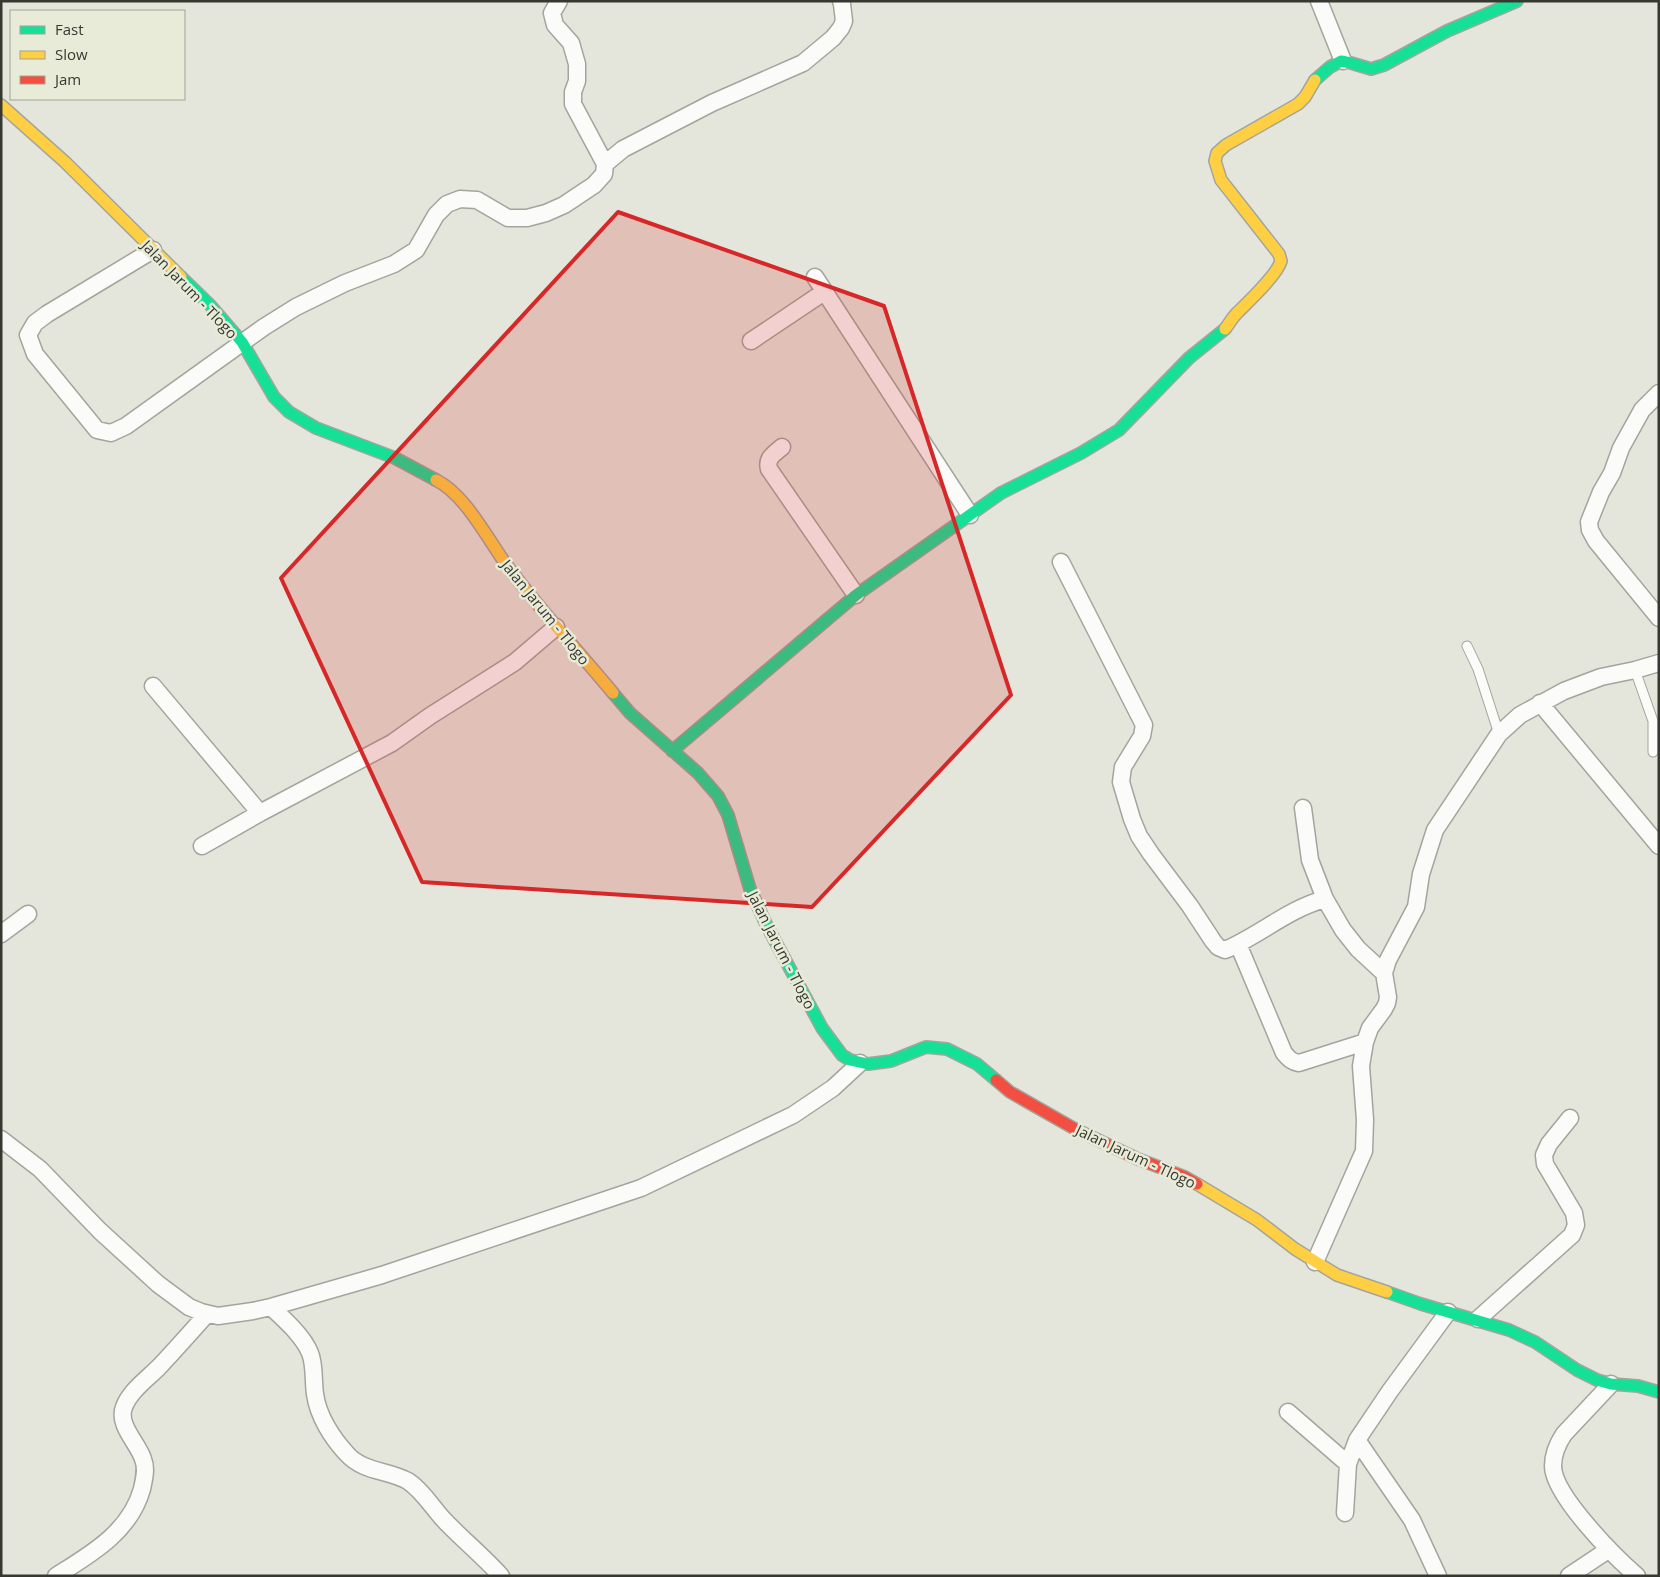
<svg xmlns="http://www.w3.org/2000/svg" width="1660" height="1577" font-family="'Open Sans',sans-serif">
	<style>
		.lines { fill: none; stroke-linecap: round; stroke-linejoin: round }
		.lane-casing { stroke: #a3a59d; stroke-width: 11 }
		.street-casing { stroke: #a3a59d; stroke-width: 19 }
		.fast-casing { stroke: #a3a59d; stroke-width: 14 }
		.slow-casing { stroke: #a3a59d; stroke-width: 14 }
		.jam-casing { stroke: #a3a59d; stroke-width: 14 }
		.lane { stroke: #fbfbfa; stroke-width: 9 }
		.street { stroke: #fbfbfa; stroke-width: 16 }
		.fast { stroke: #16e098; stroke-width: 11 }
		.slow { stroke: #ffcf43; stroke-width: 11 }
		.jam { stroke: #f24e42; stroke-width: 11 }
		.marked { fill: #d62828; fill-opacity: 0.2; stroke: #d62828; stroke-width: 4; stroke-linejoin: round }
		.labels { text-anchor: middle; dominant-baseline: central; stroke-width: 5; stroke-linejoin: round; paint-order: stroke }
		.street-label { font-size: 15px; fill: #373830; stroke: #e8ebd7 }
	</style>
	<rect width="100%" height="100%" fill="#e4e6dc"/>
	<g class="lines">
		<defs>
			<path id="lane" d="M1467 646 1478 669 1499 734
				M1635 670 1653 721V752"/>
			<path id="street" d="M559 1 552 13 555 25 571 43 577 64V81L573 92V104L605 164
				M1319 1 1343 61
				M153 250 47 314 35 323 28 335 35 354 97 430 111 433 126 426 264 327 296 307 345 283 394 264 416 250 436 215 447 204 460 199 477 200 508 218H527L546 213 564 205 594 185 604 174 605 164 623 149 712 103 803 63 833 38 841 28 844 21 842 4 841 1
				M815 277 970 515
				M751 341 824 292
				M1659 393 1642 410 1621 448 1612 473 1601 492 1589 522 1590 530 1596 541 1659 618
				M782 447C774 454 766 458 769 469L856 595
				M1061 562 1144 725 1142 736 1123 767 1121 782 1132 819 1139 836 1151 854 1190 906 1213 941 1218 947 1225 950C1260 935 1288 909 1325 899
				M153 686 260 813
				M1540 703 1659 846
				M1303 808 1310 860 1325 899 1343 930 1358 949 1384 973
				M202 846 260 813 392 743 430 716 515 662 556 627
				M1 934 28 914
				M1238 944 1284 1053C1289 1059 1292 1062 1299 1063L1365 1042
				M1 1139 40 1169 100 1231 158 1284 189 1307 201 1312 218 1316 253 1311 271 1307 382 1275 641 1188 793 1115 833 1088 860 1063
				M1315 1262 1364 1151 1365 1120 1361 1066 1365 1042 1370 1028 1384 1009 1387 1003 1388 997 1384 973 1388 960 1416 907 1421 874 1435 830 1499 734 1520 715 1564 691 1601 677 1635 670 1659 663
				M271 1307C284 1319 303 1336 310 1353 315 1365 313 1381 315 1394 318 1416 332 1438 347 1454 363 1472 388 1470 408 1481 423 1491 432 1507 444 1520 462 1539 483 1556 501 1576
				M1478 1319 1572 1235 1576 1225 1574 1213 1545 1164 1544 1155 1549 1144 1570 1118
				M1611 1384 1564 1434C1558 1443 1553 1455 1553 1466 1553 1495 1615 1557 1637 1576
				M1288 1412 1348 1464
				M1357 1440 1412 1520 1438 1576
				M1345 1513 1348 1464 1357 1440 1390 1391 1448 1312
				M56 1576C91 1554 130 1532 142 1489 144 1479 147 1469 143 1459 138 1443 117 1425 124 1407 130 1391 147 1379 159 1367 175 1350 191 1332 207 1314
				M1569 1576 1608 1550"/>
			<path id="fast" d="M1315 80 1330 67 1341 61 1351 63 1371 69 1384 65 1447 31 1517 1
				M181 277 210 305 242 342 274 397 289 412 316 428 395 458 436 480
				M613 693 630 713 698 773 718 796 728 815 750 889 767 926 822 1028 842 1055 850 1060 868 1064 891 1061 926 1047 947 1049 977 1064 996 1080
				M672 751 856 595 1001 493 1081 453 1119 430 1189 358 1225 329
				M1387 1292 1421 1304 1509 1330 1535 1342 1577 1370 1597 1380 1611 1384 1638 1386 1659 1392"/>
			<path id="slow" d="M1 105 65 162 181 277
				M1225 329C1229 324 1232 318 1237 313 1248 302 1277 275 1281 261L1279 254 1221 180 1215 161 1217 153 1226 145 1298 104 1305 97 1315 80
				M436 480C466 495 488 540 508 567 541 611 578 651 613 693
				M1197 1184 1257 1220 1295 1249 1337 1275 1387 1292"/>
			<path id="jam" d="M996 1080 1010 1092 1075 1129 1138 1159 1185 1177 1197 1184"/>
		</defs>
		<use href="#lane" class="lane-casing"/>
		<use href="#street" class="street-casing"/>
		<use href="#fast" class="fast-casing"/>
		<use href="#slow" class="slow-casing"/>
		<use href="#jam" class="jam-casing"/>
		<use href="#lane" class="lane"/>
		<use href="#street" class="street"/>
		<use href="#fast" class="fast"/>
		<use href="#slow" class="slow"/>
		<use href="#jam" class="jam"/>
	</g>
	<path class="marked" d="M618 212 884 306 1011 695 812 907 422 882 281 578Z"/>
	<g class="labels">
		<g class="street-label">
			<text transform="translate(190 289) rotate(46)">Jalan Jarum - Tlogo</text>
			<text transform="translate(546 612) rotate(51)">Jalan Jarum - Tlogo</text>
			<text transform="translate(782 950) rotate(63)">Jalan Jarum - Tlogo</text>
			<text transform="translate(1136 1156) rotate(25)">Jalan Jarum - Tlogo</text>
		</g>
	</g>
	<rect width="1660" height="1577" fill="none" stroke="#373830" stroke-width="5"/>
	<rect x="10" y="10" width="175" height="90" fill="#e8ebd7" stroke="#a1a394"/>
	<rect x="20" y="26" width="25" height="8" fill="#16e098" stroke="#a1a394"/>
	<text x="55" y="35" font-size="15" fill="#373830">Fast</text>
	<rect x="20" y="51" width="25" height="8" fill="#ffcf43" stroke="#a1a394"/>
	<text x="55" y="60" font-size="15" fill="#373830">Slow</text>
	<rect x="20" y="76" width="25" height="8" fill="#f24e42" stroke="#a1a394"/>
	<text x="55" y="85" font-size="15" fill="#373830">Jam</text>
</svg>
